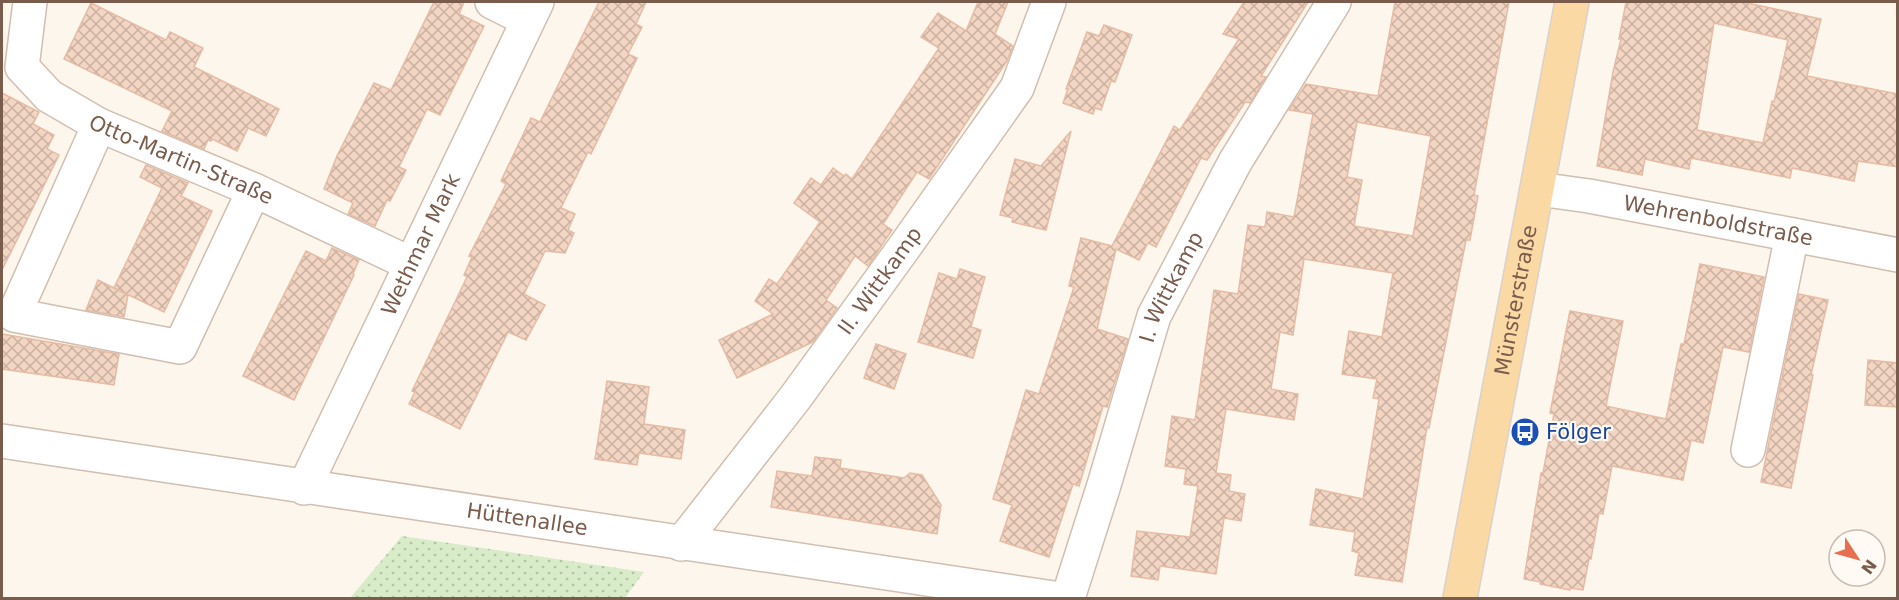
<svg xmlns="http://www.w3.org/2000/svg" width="1899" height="600" font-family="'DejaVu Sans',sans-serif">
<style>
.grass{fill:url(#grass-dots)}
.building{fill:url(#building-cross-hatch);stroke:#e6bba3;stroke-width:1.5;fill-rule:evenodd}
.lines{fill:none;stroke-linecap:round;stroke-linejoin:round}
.minor-casing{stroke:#d1beb0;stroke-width:36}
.major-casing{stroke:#dad1cd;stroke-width:36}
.minor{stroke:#fff;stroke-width:33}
.major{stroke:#fbd9a5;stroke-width:33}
.labels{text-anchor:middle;stroke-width:4.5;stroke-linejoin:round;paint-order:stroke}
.street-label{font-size:21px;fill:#7a5c4d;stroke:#fffaf3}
.transit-label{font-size:21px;fill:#164399;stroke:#fffaf3;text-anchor:start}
</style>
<defs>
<pattern id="grass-dots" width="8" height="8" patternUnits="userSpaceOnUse" patternTransform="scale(1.5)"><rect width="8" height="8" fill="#d8ecc9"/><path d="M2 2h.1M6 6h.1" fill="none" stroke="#b4c2a5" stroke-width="1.8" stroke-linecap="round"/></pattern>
<pattern id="building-cross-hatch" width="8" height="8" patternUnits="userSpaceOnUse" patternTransform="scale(1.5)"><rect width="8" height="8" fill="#f3d5c3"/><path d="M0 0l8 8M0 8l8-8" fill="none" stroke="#cab0a1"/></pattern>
</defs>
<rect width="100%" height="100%" fill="#fdf6ec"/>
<path class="grass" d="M402 536 644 572 625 598H350Z"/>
<g class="building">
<path d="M434 2H464L459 14 484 26 440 115 427 109 399 167 406 170 390 201 387 200 375 226 348 214 353 203 324 189 337 156 374 83 391 90Z"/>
<path d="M599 2H646L636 24 642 27 628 54 637 58 591 154 588 152 561 208 575 214 568 230 574 233 565 253 545 251 524 294 545 305 526 340 508 332 460 429 409 404 415 392 412 391 467 277 464 275 472 257 469 256 506 184 501 181 531 118 540 122Z"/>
<path d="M978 2H1008L995 34 1013 46 1007 61 929 179 917 172 883 224 892 230 868 266 855 256 826 300 837 308 813 342 737 378 719 340 773 314 755 301 769 279 777 284 820 222 794 203 811 178 821 185 833 168 844 176 846 174 852 179 939 48 921 37 938 13 966 31Z"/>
<path d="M1244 2H1308L1261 76 1266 77 1250 103 1245 102 1207 160 1201 158 1156 247 1148 243 1139 260 1116 249 1097 329 1128 339 1107 407 1103 406 1079 486 1073 484 1049 557 1000 541 1012 505 993 499 1026 390 1039 394 1074 287 1069 286 1081 238 1112 246 1174 126 1180 130 1239 39 1223 34Z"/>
<path d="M1395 2H1509L1474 195 1478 196 1470 240H1466L1429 428 1427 427 1402 582 1355 575 1359 553 1352 551 1355 532 1310 525 1316 489 1363 499 1379 399 1373 398 1377 379 1342 374 1349 331 1382 337 1393 273 1304 259 1293 335 1280 332 1271 389 1298 394 1294 420 1226 409 1216 473 1231 475 1229 491 1245 494 1241 521 1224 518 1216 574 1160 566 1158 580 1131 576 1137 531 1190 537 1198 486 1184 484 1186 469 1165 466 1172 416 1195 420 1214 290 1238 294 1248 225 1265 227 1267 212 1294 217 1313 114 1289 110 1306 84 1378 96ZM1357 122 1431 136 1413 236 1354 226 1362 180 1347 177Z"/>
<path d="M1626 2H1743L1821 19 1807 76 1898 94V167L1858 161 1854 181 1792 168 1790 178 1691 158 1689 169 1645 159 1642 175 1597 166 1613 72 1621 39H1619ZM1714 23 1788 40 1774 102 1772 101 1763 143 1697 130Z"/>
<path d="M91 3 166 40 170 32 203 48 194 67 279 109 266 136 248 128 237 151 212 139 211 141 208 140 204 149 162 131 172 111 64 59Z"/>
<path d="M1104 25 1132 35 1115 82 1111 81 1101 110 1095 108 1093 114 1063 103 1068 89H1066L1087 32 1099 36Z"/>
<path d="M2 93 39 112 33 124 54 135 47 149 59 155 2 270Z"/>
<path d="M1071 131 1046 230 1012 222 1013 218 1000 215 1015 159 1041 166Z"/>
<path d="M146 165 188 183 181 196 212 211 164 312 114 288 162 188 140 177Z"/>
<path d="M332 248 359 260 353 274 354 275 294 400 243 376 306 251 326 261Z"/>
<path d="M1700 264 1764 277 1749 352 1723 347 1703 443 1691 440 1683 480 1612 466 1603 514 1599 513 1591 559H1589L1583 590 1570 588V590L1540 584 1541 582 1524 579 1541 473H1543L1554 414 1550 413 1570 311 1623 321 1606 406 1666 419 1681 344H1684Z"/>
<path d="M960 269 985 277 971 327 981 330 973 358 918 342 939 273 957 279Z"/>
<path d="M98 280 128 295 124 317 86 310Z"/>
<path d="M1799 294 1828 300 1811 375H1813L1791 488 1761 482Z"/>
<path d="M2 334 119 354 114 385 2 369Z"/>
<path d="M876 344 906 354 894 389 864 378Z"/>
<path d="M1868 360 1898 363V407L1865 405Z"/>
<path d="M607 381 649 387 644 424 685 430 681 459 639 453 637 465 595 459Z"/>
<path d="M815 457 841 460 840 468 904 478 910 473 922 475 941 505 937 534 771 507 777 471 812 476Z"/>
</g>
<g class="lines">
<g class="minor-casing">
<g id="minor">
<path id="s1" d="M30 2 22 67 49 96 99 125 254 190 411 264"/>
<path d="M492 2 528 20"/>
<path d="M99 125 14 315 180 347 254 190"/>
<path id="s2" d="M1538 189 1589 196 1898 255"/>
<path id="s3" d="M2 441 1054 598"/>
<path d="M1748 450 1792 235"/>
<path id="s4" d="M304 488 537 2"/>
<path id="s5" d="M681 544 795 398 903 249 1017 88 1049 2"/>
<path id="s6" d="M1068 598 1104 485 1154 316 1235 162 1334 2"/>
</g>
</g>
<g class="major-casing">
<g id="major">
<path id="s7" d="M1460 598 1572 2"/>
</g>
</g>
<use href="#minor" class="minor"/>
<use href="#major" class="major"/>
</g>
<defs>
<g id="bus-disc" transform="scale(1.5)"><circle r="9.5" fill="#1a4fb4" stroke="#fffaf3"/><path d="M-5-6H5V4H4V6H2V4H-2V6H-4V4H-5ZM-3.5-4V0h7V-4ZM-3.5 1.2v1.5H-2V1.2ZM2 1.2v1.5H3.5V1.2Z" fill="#fff"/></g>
</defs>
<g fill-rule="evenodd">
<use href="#bus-disc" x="1525" y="432"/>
</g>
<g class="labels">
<g class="street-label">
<text dy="7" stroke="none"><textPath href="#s1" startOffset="252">Otto-Martin-Straße</textPath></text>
<text dy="7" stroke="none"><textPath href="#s2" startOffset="183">Wehrenboldstraße</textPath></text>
<text dy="7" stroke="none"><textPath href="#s4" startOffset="270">Wethmar Mark</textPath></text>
<text dy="7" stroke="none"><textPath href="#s5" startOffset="330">II. Wittkamp</textPath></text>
<text dy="7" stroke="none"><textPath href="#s6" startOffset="328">I. Wittkamp</textPath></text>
<text dy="7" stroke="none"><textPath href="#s7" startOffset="303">Münsterstraße</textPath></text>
<text dy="7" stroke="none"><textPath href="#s3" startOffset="531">Hüttenallee</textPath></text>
</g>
<g class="transit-label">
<text x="1546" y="439">Fölger</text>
</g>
</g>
<rect width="1899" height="600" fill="none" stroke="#7a5c4d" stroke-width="6"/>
<g transform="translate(1857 558) rotate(126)"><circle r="28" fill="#fffaf3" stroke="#cabbb1" stroke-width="1.5"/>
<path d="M0-4.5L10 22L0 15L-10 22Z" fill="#e76f51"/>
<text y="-9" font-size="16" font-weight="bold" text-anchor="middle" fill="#7a5c4d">N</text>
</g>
</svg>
